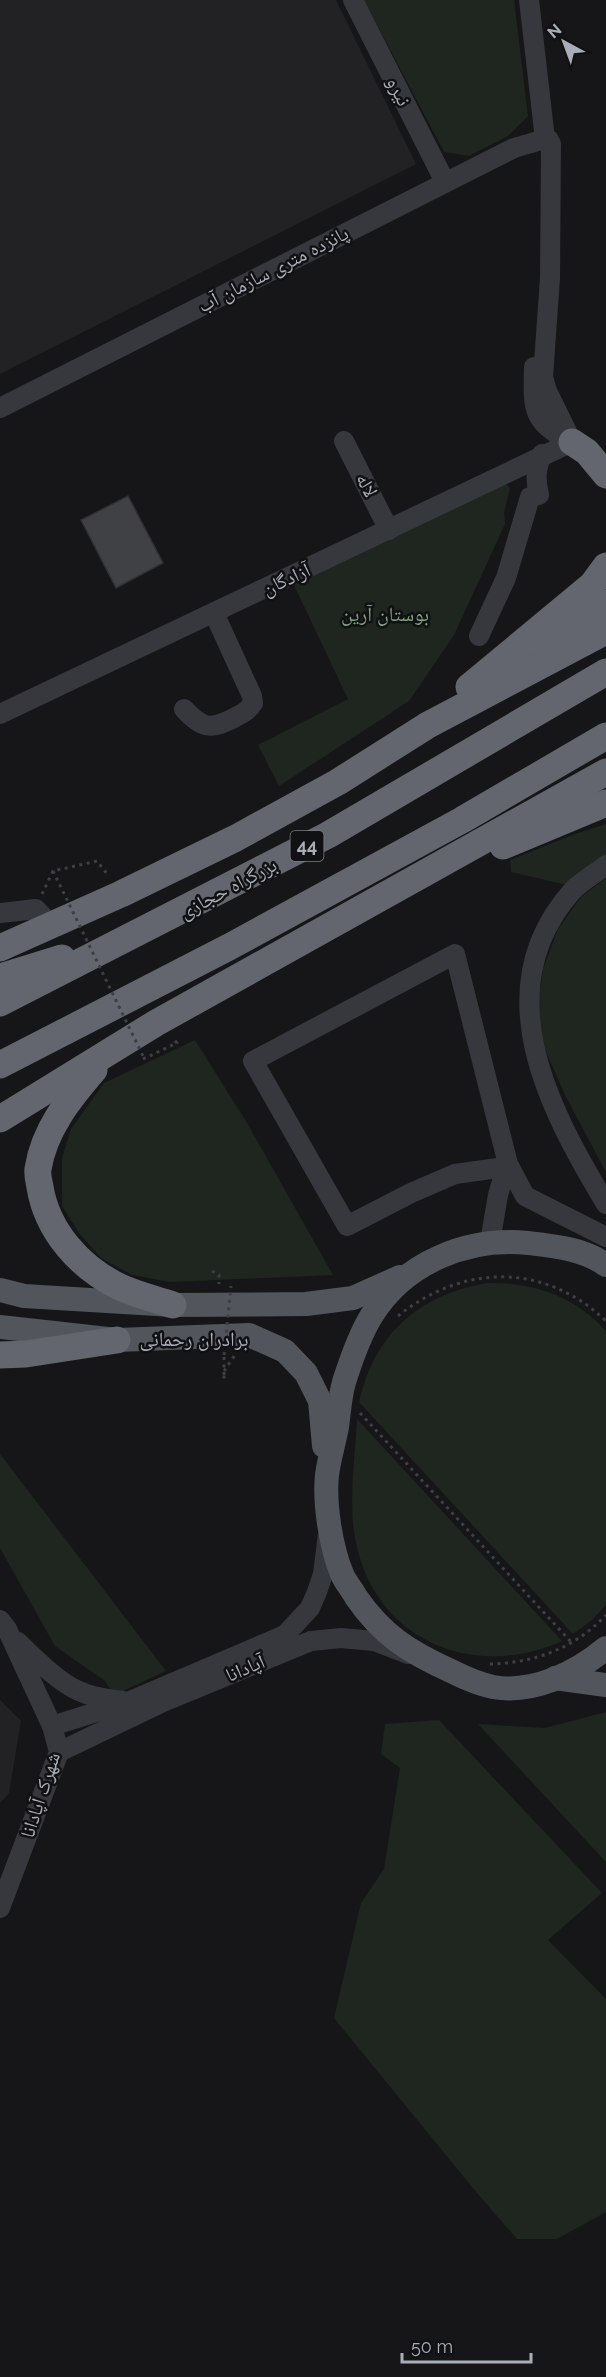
<svg xmlns="http://www.w3.org/2000/svg" width="606" height="2377" font-family="Raleway,'Noto Naskh Arabic',sans-serif">
<style>
.built{fill:#222225}
.green{fill:#1e261f}
.building{fill:#404145;stroke:#303034;stroke-width:1.5}
.lines{fill:none;stroke-linecap:round;stroke-linejoin:round}
.path{stroke:#3d3f44;stroke-width:3;stroke-dasharray:3 4.5;stroke-linecap:butt}
.minor{stroke:#37383d;stroke-width:20}
.major{stroke:#53555c;stroke-width:24}
.highway{stroke:#63666e;stroke-width:27}
.path-bridge{stroke:#3d3f44;stroke-width:3;stroke-dasharray:3 4.5;stroke-linecap:butt}
.labels{text-anchor:middle;stroke-width:5;stroke-linejoin:round;paint-order:stroke}
.shield{fill:#111113;stroke:#7b7e86;stroke-width:1.5}
.shield-label{font-size:18px;font-weight:bold;fill:#a8adb8}
.street-label{font-size:20px;fill:#a8adb8;stroke:#111113}
.park-label{font-size:20px;fill:#7fa381;stroke:#111113}
</style>
<rect width="100%" height="100%" fill="#161618"/>
<g class="built">
<path d="M0 0H336L416 164 0 374Z"/>
<path d="M0 1700 21 1721 9 1793 0 1803Z"/>
</g>
<g class="green">
<path d="M364 0H514L528 116 508 136 469 156 444 152Z"/>
<path d="M502 480 510 488 504 513 505 524 454 635 409 701 279 786 258 745 348 699 294 585Z"/>
<path d="M606 824V855L593 862 567 885 511 872 510 860 575 834Z"/>
<path d="M606 878V1172L566 1097 535 1027 543 969 558 929 581 897Z"/>
<path d="M195 1040 247 1123 333 1275 170 1282 132 1275 101 1258 79 1233 62 1206V1158L71 1129 104 1083Z"/>
<path d="M487 1283C533 1282 575 1296 606 1331V1605L592 1620 573 1634 359 1402C374 1334 418 1295 487 1283Z"/>
<path d="M357 1419 562 1641C477 1680 379 1643 357 1547 347 1507 355 1461 357 1419Z"/>
<path d="M0 1454 166 1671 114 1695 105 1681 55 1646 0 1548Z"/>
<path d="M606 1712V1862L478 1724 545 1728Z"/>
<path d="M439 1720 602 1893 548 1940 606 1999V2212L557 2239H517L472 2187 334 2018 361 1903 384 1869 400 1768 381 1754 385 1724Z"/>
</g>
<path class="building" d="M128 496 163 563 116 588 81 520Z"/>
<g class="lines">
<g class="path">
<path d="M42 894 53 871 97 861 108 875"/>
<path d="M143 1059 177 1043 172 1038"/>
<path d="M212 1271 219 1275V1284"/>
<path d="M398 1316C463 1264 544 1262 606 1321"/>
<path d="M224 1357V1379V1371L235 1355"/>
<path d="M360 1413 571 1642"/>
<path d="M490 1664C535 1663 575 1648 606 1615"/>
</g>
<g class="minor">
<path d="M353 0 445 182"/>
<path d="M529 0 545 139"/>
<path d="M534 367C533 409 531 422 572 442"/>
<path d="M0 408 514 148 545 139 549 140 551 144 550 278 543 377 547 391 572 442"/>
<path d="M344 441 389 530"/>
<path d="M479 636 506 578 530 497 539 495C535 478 536 469 542 454"/>
<path d="M184 709C203 729 210 730 234 718 243 713 248 711 253 703L252 696 214 613"/>
<path d="M0 714 572 442"/>
<path d="M606 865C596 873 582 881 573 890 484 989 549 1109 606 1204"/>
<path d="M0 913 36 909 52 926"/>
<path d="M490 1242 498 1195 503 1178 498 1168 455 1174 411 1193 347 1226 253 1061 455 954 508 1164 525 1196 606 1237"/>
<path d="M0 1620 7 1629 52 1726 59 1752 0 1908"/>
<path d="M18 1642C31 1655 60 1683 77 1690 91 1697 107 1699 123 1701"/>
<path d="M52 1726 128 1702 285 1635 310 1608 317 1592 323 1574 328 1534"/>
<path d="M59 1752 163 1702 311 1641 341 1638 374 1641 408 1654"/>
</g>
<g class="major">
<path d="M606 1265C584 1249 555 1246 528 1243 468 1237 405 1262 372 1315 360 1334 351 1360 344 1382 340 1396 339 1412 337 1427 334 1443 329 1459 327 1475 324 1503 331 1548 342 1574 345 1582 352 1589 356 1597 382 1635 409 1652 451 1671 465 1678 478 1684 493 1687 533 1694 576 1673 606 1648"/>
<path d="M0 1290 24 1296 173 1305 306 1304 353 1298 400 1277"/>
<path d="M0 1327 117 1340 249 1335 285 1351 306 1373 320 1401 324 1446"/>
<path d="M555 1678 606 1685"/>
</g>
<g class="highway">
<path d="M572 442 587 452 606 475"/>
<path d="M524 656 606 603"/>
<path d="M469 687 592 585 606 566"/>
<path d="M503 846 606 803"/>
<path d="M0 948 121 894 236 838 338 782 428 725 606 631"/>
<path d="M0 977 62 958"/>
<path d="M0 1003 328 835 606 672"/>
<path d="M0 1065 229 947 462 820 606 736"/>
<path d="M94 1070C69 1099 44 1130 38 1169 37 1175 39 1181 40 1187 47 1231 80 1268 120 1287 137 1295 155 1299 173 1305"/>
<path d="M0 1119 156 1023 606 772"/>
<path d="M0 1355 26 1354 117 1340"/>
</g>
<g class="path-bridge">
<path d="M53 871 144 1058"/>
<path d="M224 1355 231 1286"/>
</g>
</g>
<g class="labels">
<rect class="shield" x="290.5" y="831" width="33" height="30" rx="4.5"/>
<g class="shield-label">
<text x="307" y="852">44</text>
</g>
<g class="street-label">
<text transform="translate(399 91) rotate(63)" y="7">نیرو</text>
<text transform="translate(273 269) rotate(-27)" y="7">پانزده متری سازمان آب</text>
<text transform="translate(367 485) rotate(63)" y="7">لاله</text>
<text transform="translate(286 579) rotate(-25)" y="7">آزادگان</text>
<text transform="translate(228 888) rotate(-28)" y="7">بزرگراه حجازی</text>
<text x="194" y="1346">برادران رحمانی</text>
<text transform="translate(245 1668) rotate(-23)" y="7">آپادانا</text>
<text transform="translate(40 1795) rotate(-72)" y="7">شهرک آپادانا</text>
</g>
<g class="park-label">
<text x="385" y="621">بوستان آرین</text>
</g>
</g>
<g transform="translate(564 42) rotate(319)" stroke="#111113" stroke-width="4.5" paint-order="stroke">
<path d="M0-4.5L10 22L0 15L-10 22Z" fill="#a8adb8"/>
<text y="-9" font-size="16" font-weight="bold" text-anchor="middle" fill="#a8adb8">N</text>
</g>
<path d="M402 2353v9h129v-9" fill="none" stroke="#a8adb8" stroke-width="3"/>
<text x="411" y="2353" font-size="18" fill="#a8adb8" stroke="#111113" stroke-width="4.5" paint-order="stroke">50 m</text>
</svg>
